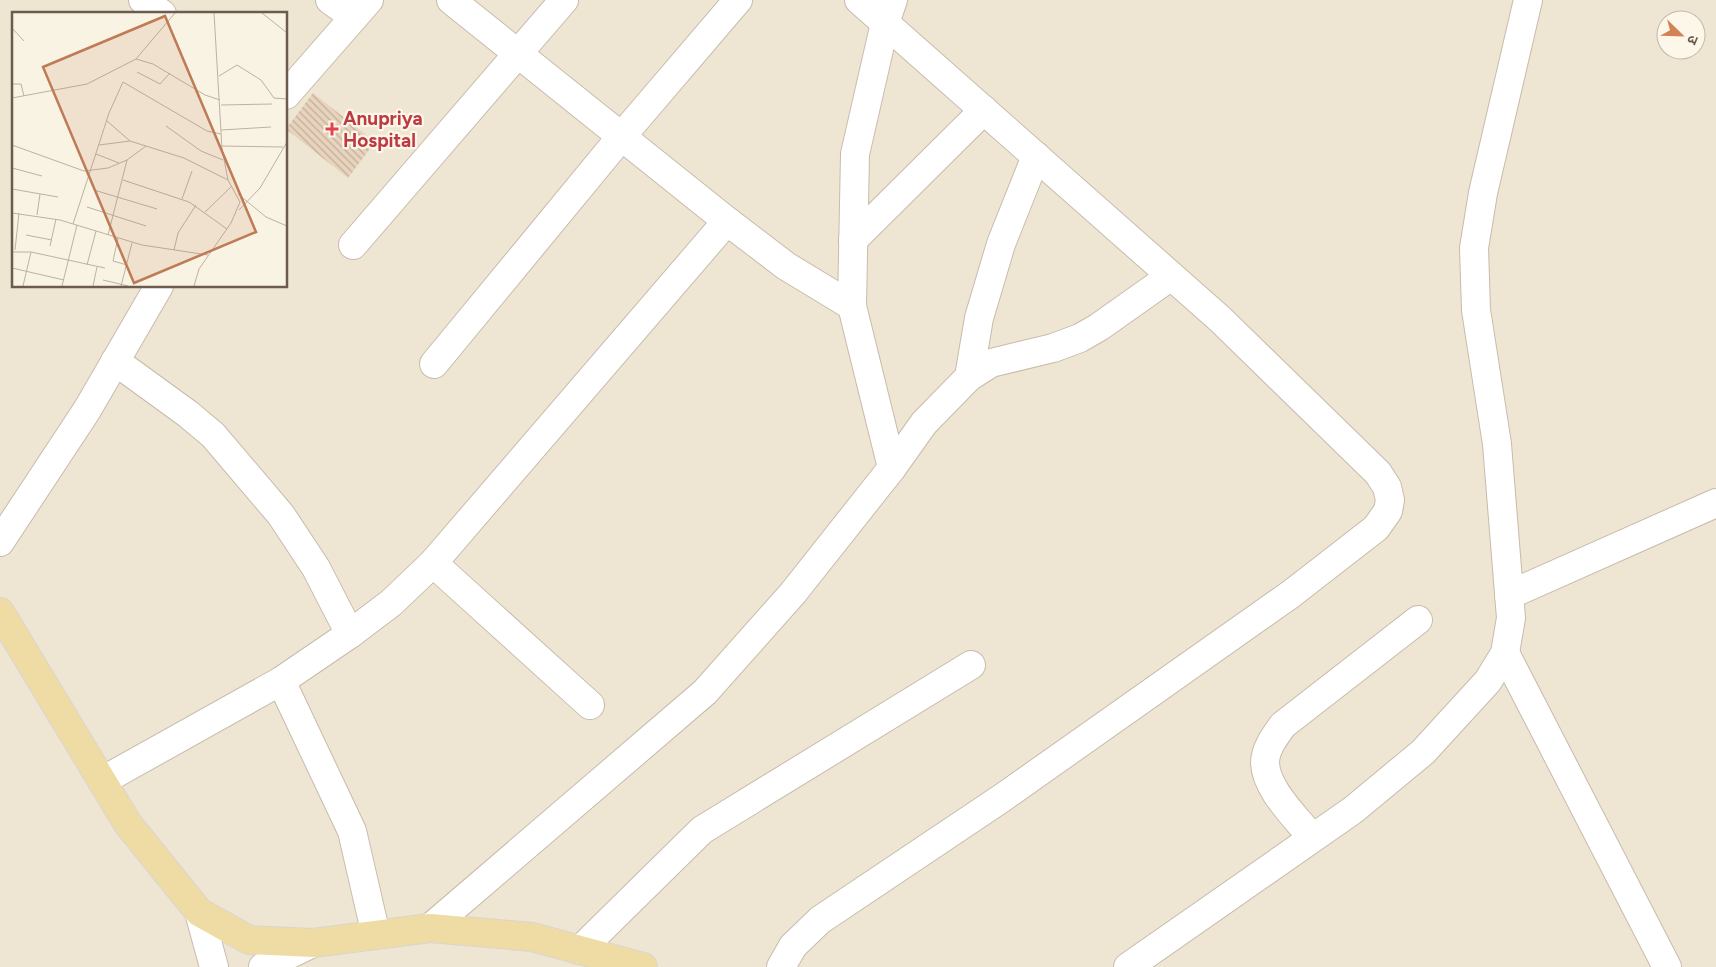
<svg xmlns="http://www.w3.org/2000/svg" width="1716" height="967" font-family="Figtree,'Noto Sans Devanagari',sans-serif">
<style>
.residential{fill:#efe5d3;fill-rule:evenodd}
.building{fill:url(#building-back-hatch)}
.lines{fill:none;stroke-linecap:round;stroke-linejoin:round}
.minor-casing{stroke:#c8bbac;stroke-width:30}
.major-casing{stroke:#d9d5d1;stroke-width:30}
.minor{stroke:#fff;stroke-width:28}
.major{stroke:#efdca4;stroke-width:28}
.health-dot{fill:#e0444e;stroke:#fcf7e9;stroke-width:2}
.labels{text-anchor:middle;stroke-width:4.5;stroke-linejoin:round;paint-order:stroke}
.health-label{font-size:19px;font-weight:bold;fill:#be3a42;stroke:#fcf7e9;text-anchor:start}
.inset-road{fill:none;stroke:#bdb2a2;stroke-width:1}
.view{fill:#bf7a56;fill-opacity:0.15;stroke:#bf7a56;stroke-width:2.5}
.inset-edge{fill:none;stroke:#6d5c4d;stroke-width:2.5}
</style>
<defs>
<pattern id="building-back-hatch" width="6" height="6" patternUnits="userSpaceOnUse" patternTransform="scale(1.25)"><rect width="6" height="6" fill="#e8d3bd"/><path d="M-1 5l2 2M0 0l6 6M5-1l2 2" fill="none" stroke="#c0ae9c"/></pattern>
</defs>
<rect width="100%" height="100%" fill="#f9f3e3"/>
<path class="residential" d="M0 0H1716V967H0ZM14 14H286V286H14ZM1666 20H1696V50H1666Z"/>
<path class="building" d="M313 93 375 142 348 178 286 129Z"/>
<g class="lines">
<g class="minor-casing">
<g id="minor">
<path d="M143 0 162 14"/>
<path d="M330 0 354 17"/>
<path d="M451 0 727 221 786 266 852 306"/>
<path d="M286 95 369 0"/>
<path d="M853 240 984 110"/>
<path d="M353 245 564 0"/>
<path d="M115 361 188 414 213 435 281 515 316 568 350 634"/>
<path d="M434 364 621 137 738 0"/>
<path d="M969 377 979 318 1001 244 1036 156"/>
<path d="M892 468 852 306 855 154 885 23 893 0"/>
<path d="M0 542 87 410 159 286"/>
<path d="M433 563 590 705"/>
<path d="M1509 595 1716 503"/>
<path d="M1505 653 1667 967"/>
<path d="M281 681 352 831 376 935"/>
<path d="M102 781 281 681 350 634 391 603 433 563 727 221"/>
<path d="M1312 838C1297 818 1266 790 1265 763 1265 749 1275 736 1283 725L1418 620"/>
<path d="M199 912 214 967"/>
<path d="M430 928 705 692 793 593 892 468 924 423 969 377 991 363 1053 348 1080 338 1099 327 1171 276"/>
<path d="M580 950 702 830 971 665"/>
<path d="M263 967 313 943"/>
<path d="M781 967 793 946 820 920 1002 798 1291 594 1376 528 1388 511 1390 500 1387 487 1378 473 1220 319 859 0"/>
<path d="M1128 967 1353 810 1423 752 1488 681 1505 653 1511 618 1497 444 1476 310 1474 248 1483 193 1528 0"/>
</g>
</g>
<g class="major-casing">
<path id="major" d="M0 612 128 824 199 912 249 940 313 943 430 928 532 937 643 967"/>
</g>
<use href="#minor" class="minor"/>
<use href="#major" class="major"/>
</g>
<path class="health-dot" d="M329.5 121.5h5v5h5v5h-5v5h-5v-5h-5v-5h5z"/>
<g class="labels">
<g class="health-label">
<text x="343" y="125">Anupriya<tspan x="343" dy="22">Hospital</tspan></text>
</g>
</g>
<g transform="translate(12 12)">
<rect width="275" height="275" fill="#f9f3e3"/>
<path class="inset-road" d="M250 1 275 21M0 16 12 29M124 47 163 1M125 60 148 72 158 61M207 64 225 53 249 68 262 86 275 87M0 72H9L12 84M0 86 75 72 124 47 141 52 193 83 208 88M209 93 260 92M95 109 118 129 172 146 216 168M154 114 189 139 211 148M209 118 259 115M0 133 72 159 96 156 115 148 134 134M87 133 118 129M210 134 271 135M84 142 107 151M0 156 30 164M111 168 177 190 215 217M0 177 46 185M82 178 145 197M226 182 254 205 275 214M170 187 180 159M75 195 134 214M227 198 248 176 275 130M193 200 220 174M0 201 48 208 130 233 196 243M25 203 28 182M61 212 97 101 111 70 195 119 209 122M14 223 40 228M96 223 115 148M106 226 101 249 115 253M38 234 44 207M3 238 7 201M162 238 166 221 184 193M0 240H19L93 256M75 253 84 219M0 256 52 268M91 268 116 274M11 274 19 240M50 274 65 213M81 274 85 255M109 274 120 231M182 274 187 257 219 211 228 190 216 168 210 137 202 1"/>
<path class="view" d="M153 4 244 220 122 271 31 55Z"/>
<rect width="275" height="275" class="inset-edge"/>
</g>
<g transform="translate(1681 35) rotate(113)"><circle r="24" fill="#fcf7e9" stroke="#c3b9ab"/>
<path d="M0-4L9 19L0 12L-9 19Z" fill="#d38258"/>
<text y="-8" font-size="14" font-weight="bold" text-anchor="middle" fill="#6d5c4d">उ</text>
</g>
</svg>
